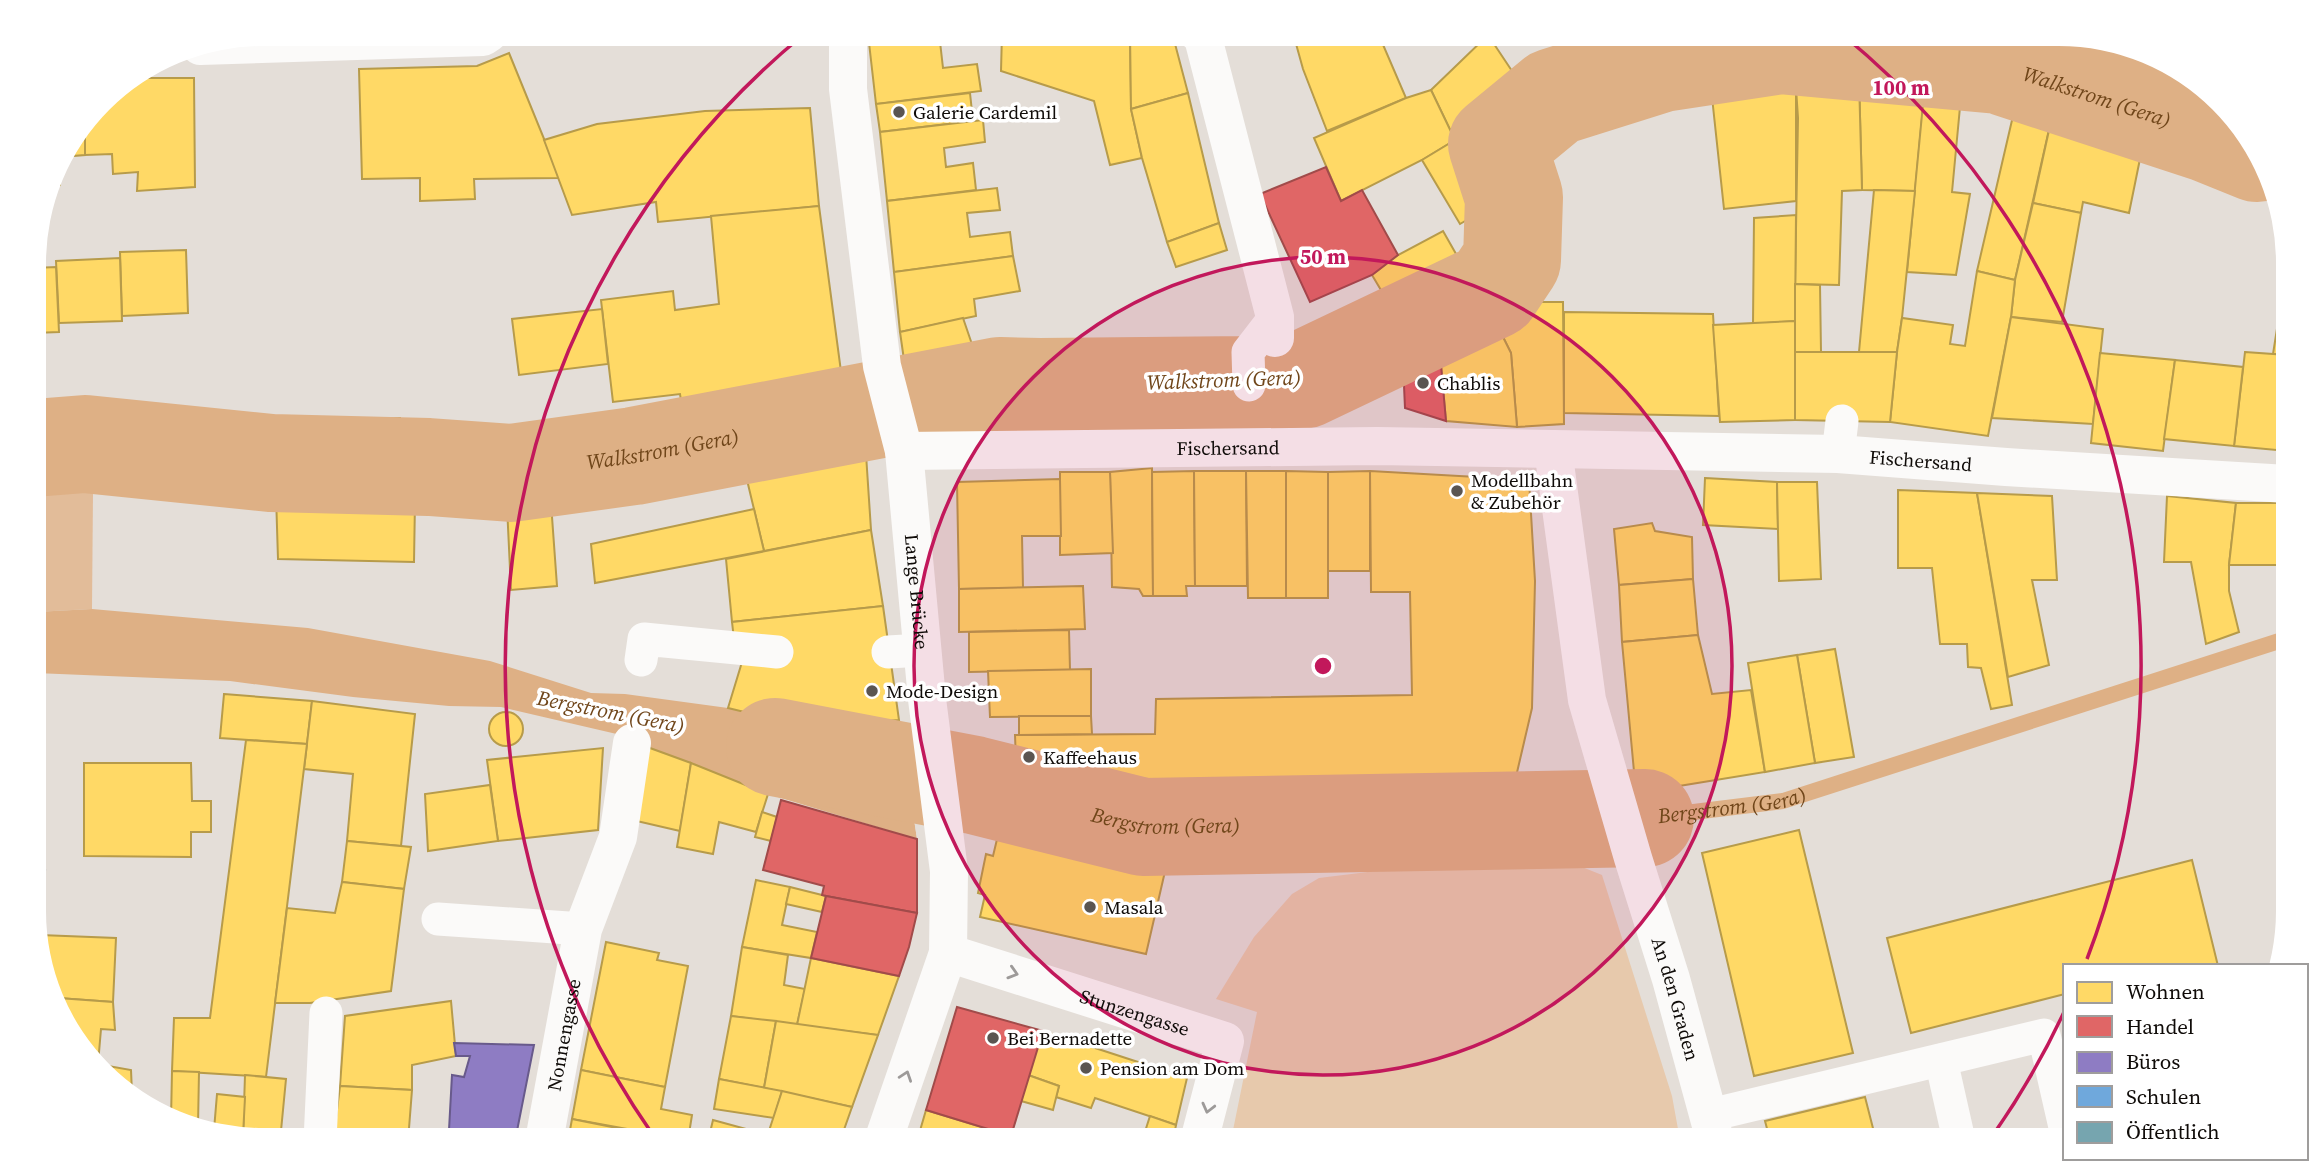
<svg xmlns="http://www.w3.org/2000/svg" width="2322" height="1174" font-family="'Source Serif 4',serif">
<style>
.green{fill:#e7c9ac}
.forest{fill:#e2bc99}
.water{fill:#deb085}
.pier{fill:#e4ded8}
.homes{fill:#ffd966;stroke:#b79b4a;stroke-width:2}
.shops{fill:#e06666;stroke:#a14b4a;stroke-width:2}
.offices{fill:#8e7cc3;stroke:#685a8b;stroke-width:2}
.schools{fill:#6fa8dc;stroke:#52799c;stroke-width:2}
.public{fill:#76a5af;stroke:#57777d;stroke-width:2}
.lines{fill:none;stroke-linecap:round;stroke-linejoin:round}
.stream{stroke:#deb085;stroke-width:16}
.river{stroke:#deb085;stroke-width:98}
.lane{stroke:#fbfaf9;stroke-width:33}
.street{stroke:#fbfaf9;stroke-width:38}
.oneway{stroke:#9d9a99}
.ring{fill:none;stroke:#c2185b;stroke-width:3.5}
.poi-dot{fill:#5a5551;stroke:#fff;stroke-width:2.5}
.labels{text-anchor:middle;stroke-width:7;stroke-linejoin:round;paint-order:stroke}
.poi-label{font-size:19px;fill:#0f0b08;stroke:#fff;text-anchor:start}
.street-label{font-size:19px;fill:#0f0b08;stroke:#fff}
.water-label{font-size:21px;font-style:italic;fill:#70461a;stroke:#fff}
.centre{fill:#c2185b;stroke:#fff;stroke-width:3.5}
.ring-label{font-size:21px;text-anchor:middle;font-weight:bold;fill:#c2185b;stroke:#fff;stroke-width:7;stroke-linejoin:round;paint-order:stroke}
</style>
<rect width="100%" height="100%" fill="#e4ded8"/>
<path class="green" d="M1577 865 1602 875 1672 1096 1680 1140H1231L1257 1012 1216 999 1254 937 1292 894 1319 878 1384 870 1494 866Z"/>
<path class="forest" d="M34 493H93L92 609 35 612Z"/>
<path class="water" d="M92 609 308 628 490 661 591 693 625 694 728 708 807 727 899 720 917 839 768 794 639 744 621 735 501 707 449 706 353 697 230 681 35 673V612Z"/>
<path class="pier" d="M899 720H902L920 838 917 839Z"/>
<g class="homes">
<path d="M939 33H1002V41L940 39Z"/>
<path d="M939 33 943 68 977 64 981 91 876 104 868 34Z"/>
<path d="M1002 33H1130L1131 109 1142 158 1110 165 1094 101 1001 71Z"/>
<path d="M1130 33H1142L1174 40 1188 93 1131 109Z"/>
<path d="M1293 33H1378L1406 98 1327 131 1303 69Z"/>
<path d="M2024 33H2060L2147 53 2146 76 2025 44Z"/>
<path d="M1488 35 1520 83 1455 140 1431 90Z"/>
<path d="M509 53 560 178 474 179 475 199 420 201V178L362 179 359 69 477 66Z"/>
<path d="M1926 75 1915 191 1862 190 1859 79Z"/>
<path d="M130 78H194L195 187 137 191 138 172 113 174 112 154 85 155V125L111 90Z"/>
<path d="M1859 79 1862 190 1842 191 1839 285 1795 284 1798 118 1796 88Z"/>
<path d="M1796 88V201L1724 209 1712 97Z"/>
<path d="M1431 90 1455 140 1422 160 1341 201 1314 138 1406 98Z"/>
<path d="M970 93 973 121 880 132 876 104Z"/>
<path d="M1188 93 1219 223 1167 242 1142 158 1131 109Z"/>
<path d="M2016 103 2053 112 2015 280 1977 271Z"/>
<path d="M1923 104 1960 107 1952 192 1970 194 1956 275 1907 272Z"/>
<path d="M810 108 819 206 658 222 656 202 572 215 544 140 597 124 705 111Z"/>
<path d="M2053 112 2142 149 2129 213 2083 202 2081 213 2033 203Z"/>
<path d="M983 120 985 142 944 148 946 167 973 163 976 190 887 201 880 132Z"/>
<path d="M85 125V155L60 157Z"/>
<path d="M1455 140 1494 204 1460 224 1422 160Z"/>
<path d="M59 158 60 185 50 186 57 161Z"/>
<path d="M997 188 1000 210 967 213 970 237 1010 232 1013 256 894 272 887 201Z"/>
<path d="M1874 190 1915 191 1902 318 1897 352H1859Z"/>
<path d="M2033 203 2081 213 2062 322 2011 317 2015 280Z"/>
<path d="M819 206 842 379 682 406 680 394 613 402 601 300 673 291 675 310 719 304 711 216Z"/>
<path d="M1796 215 1795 321 1753 324 1754 218Z"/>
<path d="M1219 223 1227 250 1176 267 1167 242Z"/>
<path d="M1443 231 1468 275 1397 317 1372 275 1398 255Z"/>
<path d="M186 250 188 313 122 316 120 252Z"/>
<path d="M1013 256 1020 291 974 299 976 316 900 332 894 272Z"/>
<path d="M120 258 122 321 59 323 56 261Z"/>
<path d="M56 267 59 332 34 333V268Z"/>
<path d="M1977 271 2015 280 2011 317 1988 436 1890 422 1897 352 1902 318 1953 325 1950 344 1965 346Z"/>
<path d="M2287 280V355L2273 354 2282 297Z"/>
<path d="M1795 284 1820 285 1821 352H1795Z"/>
<path d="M1528 302H1563L1564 424 1517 427 1511 353 1498 327 1526 323Z"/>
<path d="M602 309 608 364 519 375 512 319Z"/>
<path d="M1564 312 1713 314 1719 416 1564 413Z"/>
<path d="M2011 317 2103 329 2093 424 1992 418Z"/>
<path d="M963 318 976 356 906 374 900 332Z"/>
<path d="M1795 321V420L1720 422 1713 325Z"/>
<path d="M1498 327 1511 353 1517 427 1446 421 1440 354Z"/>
<path d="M1795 352H1897L1890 422 1795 420Z"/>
<path d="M2245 352 2287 355V451L2234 446Z"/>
<path d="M2100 353 2175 360 2163 451 2091 443Z"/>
<path d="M2175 360 2243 367 2234 446 2164 439Z"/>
<path d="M400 418 404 499 375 498 370 420Z"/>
<path d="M866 454 871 530 764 551 747 480Z"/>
<path d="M1152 468 1153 596H1143L1139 589 1112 587 1110 472Z"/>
<path d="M1194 471 1195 586H1186L1187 596H1153L1152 472Z"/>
<path d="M1194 471H1246L1247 586H1195Z"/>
<path d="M1246 471H1286V598H1248Z"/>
<path d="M1286 471 1328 472V598H1286Z"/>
<path d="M1370 471V571H1328V472Z"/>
<path d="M1370 471 1529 480 1535 581 1532 708 1515 781H1490V797L1205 799 1206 809H1155V796L1118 790V798L1083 789 1016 762 1015 735 1155 734 1156 699 1412 695 1410 592H1371Z"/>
<path d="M1060 472H1110L1113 553 1060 555Z"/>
<path d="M1705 478 1777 482 1778 529 1703 525Z"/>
<path d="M1060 479 1061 536H1022L1023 588 959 589 957 482Z"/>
<path d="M1777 482H1817L1821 579 1779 581Z"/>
<path d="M1898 490 1977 493 2012 705 1991 709 1981 668 1968 667 1967 644H1940L1932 568H1898Z"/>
<path d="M1977 493 2052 496 2057 580H2032L2049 665 2008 677Z"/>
<path d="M276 495 415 501 414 562 278 559Z"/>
<path d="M2167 496 2236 503 2229 565V591L2239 632 2206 644 2191 562H2164Z"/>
<path d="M551 503 557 586 511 590 507 506Z"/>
<path d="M2236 503H2288V565H2229Z"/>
<path d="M754 509 764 551 595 583 591 544Z"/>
<path d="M1652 523 1655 531 1692 537 1693 579 1619 585 1614 529Z"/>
<path d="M871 530 883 606 732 622 726 559Z"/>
<path d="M1693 579 1698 635 1622 642 1619 585Z"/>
<path d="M1083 586 1085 629 959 632V589Z"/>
<path d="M883 606 899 720 807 727 728 708 742 662 734 639 732 622Z"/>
<path d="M1069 630 1070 670 969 672V632Z"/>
<path d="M1698 635 1712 694 1751 690 1765 772 1636 793 1622 642Z"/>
<path d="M1835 649 1854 757 1815 763 1797 655Z"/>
<path d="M1797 655 1815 763 1765 772 1748 663Z"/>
<path d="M1091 669V716L990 717 988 671Z"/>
<path d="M224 694 312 701 307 744 220 738Z"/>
<path d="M312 701 415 714 401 846 347 841 353 774 304 769Z"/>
<circle cx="506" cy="729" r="17"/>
<path d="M1019 716H1091L1092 734 1019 735Z"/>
<path d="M246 740 307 744 266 1077 172 1071 174 1018H210Z"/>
<path d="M639 744 691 763 680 831 628 819Z"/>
<path d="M603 748 598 830 498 841 487 760Z"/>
<path d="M84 763H191L192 801H211V832H191V857L84 856Z"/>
<path d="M691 763 768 794 756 832 719 822 713 854 677 847Z"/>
<path d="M490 785 498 841 428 851 425 794Z"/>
<path d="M762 812 777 817 771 841 755 837Z"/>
<path d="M1799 830 1853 1053 1754 1076 1702 853Z"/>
<path d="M999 831 1166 867 1146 954 980 917 985 895 978 893 986 854 993 856Z"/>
<path d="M347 841 411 847 404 889 342 882Z"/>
<path d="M2192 860 2218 966H2065V994L1911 1033 1887 938Z"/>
<path d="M756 880 790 887 782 925 817 932 811 958 742 947Z"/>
<path d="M342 882 404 889 391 991 310 1003H275L287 908 335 913Z"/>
<path d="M790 887 826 896 822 912 786 904Z"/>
<path d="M40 935 116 938 113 1002 58 998 40 952Z"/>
<path d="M606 942 659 953 657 960 688 966 665 1087 581 1070Z"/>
<path d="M742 947 788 955 784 985 805 989 797 1025 731 1016Z"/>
<path d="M811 958 899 976 878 1035 797 1025Z"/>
<path d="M58 998 113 1002 115 1030 101 1029 98 1064 80 1051Z"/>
<path d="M451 1001 456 1056 412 1065V1090L340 1086 345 1016Z"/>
<path d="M731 1016 776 1021 764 1088 719 1079Z"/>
<path d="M776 1021 878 1035 852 1107 764 1088Z"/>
<path d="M1043 1031 1187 1078 1176 1125 1095 1098 1091 1108 1056 1097 1059 1086 1028 1075Z"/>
<path d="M97 1064 131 1070 132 1093Z"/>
<path d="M581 1070 665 1087 661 1109 692 1115 688 1140 572 1119Z"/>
<path d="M172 1071 199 1072 198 1126 171 1120Z"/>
<path d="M245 1075 286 1079 280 1141H262L243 1136Z"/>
<path d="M1028 1075 1059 1086 1053 1110 1021 1101Z"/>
<path d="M719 1079 782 1091 774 1118 714 1109Z"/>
<path d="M340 1086 412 1090 408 1141H333Z"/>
<path d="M782 1091 852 1107 840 1141H782L767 1137Z"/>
<path d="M217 1094 245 1097 243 1136 214 1130Z"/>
<path d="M1865 1097 1876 1140H1770L1765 1121Z"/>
<path d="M926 1110 1011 1136 1010 1141H917Z"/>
<path d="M1150 1116 1176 1125 1173 1141H1142Z"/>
<path d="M572 1119 642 1133 641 1141H568Z"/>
<path d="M713 1120 746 1129 744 1140 735 1137 734 1141H708Z"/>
</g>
<g class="shops">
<path d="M1326 167 1341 201 1362 190 1398 255 1372 275 1310 302 1260 194Z"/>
<path d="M1440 354 1446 421 1405 408 1403 363Z"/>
<path d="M781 800 917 839V913L826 896 822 895 824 886 763 870Z"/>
<path d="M826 896 917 913 909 947 899 976 811 958Z"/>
<path d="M957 1007 1043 1031 1011 1136 926 1110Z"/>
</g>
<path class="offices" d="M454 1043 534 1045 515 1141 449 1130 452 1075 464 1077 470 1056H456Z"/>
<g class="schools">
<path d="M35 673H42L45 827H35Z"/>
<path d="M45 871 40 935V952L35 942V874Z"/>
</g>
<path class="public" d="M2288 822 2289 849 2283 823Z"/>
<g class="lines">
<path class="stream" id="s1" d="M1645 818 1783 801 2288 638"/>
<g class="river">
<path id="s2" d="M34 448 85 444 271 463 429 467 511 473 634 456 1000 386 1040 387 1249 385 1303 380 1492 290 1512 260 1514 197 1497 144 1554 97 1662 63 1781 45 1999 65 2210 134 2257 153"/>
<path id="s3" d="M775 747 974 785 1143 827 1645 818"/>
</g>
<g class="lane">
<path d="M1249 385 1248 352 1275 317"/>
<path d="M1838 454 1842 421"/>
<path d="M888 652 923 650"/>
<path d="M641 660 644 639 777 652"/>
<path d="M438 919 583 929"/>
<path d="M1941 1060 1959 1140"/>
<path d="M1710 1115 2044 1035 2065 1127"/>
<path d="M320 1141 326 1013"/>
</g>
<g class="street">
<path id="s4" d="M848 33V89L882 366 904 451 927 699 949 871 948 953 883 1141"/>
<path d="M1198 33 1202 34 1275 317V338"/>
<path d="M200 46 483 37 489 33"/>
<path id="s5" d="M1553 449 1587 700 1633 858 1671 979 1715 1140"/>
<path id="s6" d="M904 451 1377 446 1838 454 2006 467 2288 484"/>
<path id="s7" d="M948 953 1225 1041 1199 1141"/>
<path id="s8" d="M544 1141 583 929 618 837 632 743"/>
</g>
</g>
<defs><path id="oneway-chevron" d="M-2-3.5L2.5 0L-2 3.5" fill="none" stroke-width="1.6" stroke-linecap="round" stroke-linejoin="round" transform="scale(1.75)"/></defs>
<g class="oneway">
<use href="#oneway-chevron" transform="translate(1013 973) rotate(17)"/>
<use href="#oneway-chevron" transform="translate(906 1076) rotate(-71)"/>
<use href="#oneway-chevron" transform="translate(1208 1108) rotate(104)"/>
</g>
<circle cx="1323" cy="666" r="409" fill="#c2185b" fill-opacity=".12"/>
<g class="ring">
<circle cx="1323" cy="666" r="409"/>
<path d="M2064 1012A818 818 0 0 1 1993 1135M653 1135A818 818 0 0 1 803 35M1843 35A818 818 0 0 1 2087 959"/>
</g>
<g class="poi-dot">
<circle cx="899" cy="112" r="7"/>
<circle cx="1423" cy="383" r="7"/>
<circle cx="1457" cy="491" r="7"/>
<circle cx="872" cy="691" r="7"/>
<circle cx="1029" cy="757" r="7"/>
<circle cx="1090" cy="907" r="7"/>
<circle cx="993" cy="1038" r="7"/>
<circle cx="1086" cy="1068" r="7"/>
</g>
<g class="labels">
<g class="poi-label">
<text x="913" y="119">Galerie Cardemil</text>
<text x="1437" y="390">Chablis</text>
<text x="1471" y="487">Modellbahn<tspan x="1471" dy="22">&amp; Zubehör</tspan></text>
<text x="886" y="698">Mode-Design</text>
<text x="1043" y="764">Kaffeehaus</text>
<text x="1104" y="914">Masala</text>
<text x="1007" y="1045">Bei Bernadette</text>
<text x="1100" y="1075">Pension am Dom</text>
</g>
<g class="street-label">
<text dy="7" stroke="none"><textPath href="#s6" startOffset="324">Fischersand</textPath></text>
<text dy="7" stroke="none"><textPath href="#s6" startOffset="1017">Fischersand</textPath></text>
<text dy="7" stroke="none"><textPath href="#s4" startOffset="564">Lange Brücke</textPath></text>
<text dy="7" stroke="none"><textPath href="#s5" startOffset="565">An den Graden</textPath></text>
<text dy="7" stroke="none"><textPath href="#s7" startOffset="196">Stunzengasse</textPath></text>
<text dy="7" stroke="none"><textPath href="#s8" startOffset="108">Nonnengasse</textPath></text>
</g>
<g class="water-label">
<text dy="7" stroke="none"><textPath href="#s2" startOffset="2272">Walkstrom (Gera)</textPath></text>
<text transform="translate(1224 380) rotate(-2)" y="7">Walkstrom (Gera)</text>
<text dy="7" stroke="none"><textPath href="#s2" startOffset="632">Walkstrom (Gera)</textPath></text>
<text transform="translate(611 712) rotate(11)" y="7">Bergstrom (Gera)</text>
<text dy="7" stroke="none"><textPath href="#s1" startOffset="88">Bergstrom (Gera)</textPath></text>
<text dy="7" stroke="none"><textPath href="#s3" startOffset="399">Bergstrom (Gera)</textPath></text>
</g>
</g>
<path d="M0 0H2322V1174H0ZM263 46H2059A217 217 0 0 1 2276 263V911A217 217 0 0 1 2059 1128H263A217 217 0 0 1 46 911V263A217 217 0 0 1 263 46Z" fill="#fff" fill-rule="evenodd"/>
<circle cx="1323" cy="666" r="10" class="centre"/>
<g class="ring-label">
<text x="1901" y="95">100 m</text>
<text x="1323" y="264">50 m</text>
</g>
<rect x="2063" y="964" width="245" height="196" fill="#ffffff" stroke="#9f9d9c" stroke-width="2"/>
<rect x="2077" y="982" width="35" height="21" fill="#ffd966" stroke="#9f9d9c" stroke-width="2"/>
<text x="2126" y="999" font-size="21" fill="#0f0b08">Wohnen</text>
<rect x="2077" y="1016" width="35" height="21" fill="#e06666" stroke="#9f9d9c" stroke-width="2"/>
<text x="2126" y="1034" font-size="21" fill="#0f0b08">Handel</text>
<rect x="2077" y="1052" width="35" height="21" fill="#8e7cc3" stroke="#9f9d9c" stroke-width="2"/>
<text x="2126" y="1069" font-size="21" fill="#0f0b08">Büros</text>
<rect x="2077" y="1086" width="35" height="21" fill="#6fa8dc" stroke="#9f9d9c" stroke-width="2"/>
<text x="2126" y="1104" font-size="21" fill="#0f0b08">Schulen</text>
<rect x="2077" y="1122" width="35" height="21" fill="#76a5af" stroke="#9f9d9c" stroke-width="2"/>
<text x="2126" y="1139" font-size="21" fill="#0f0b08">Öffentlich</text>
</svg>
